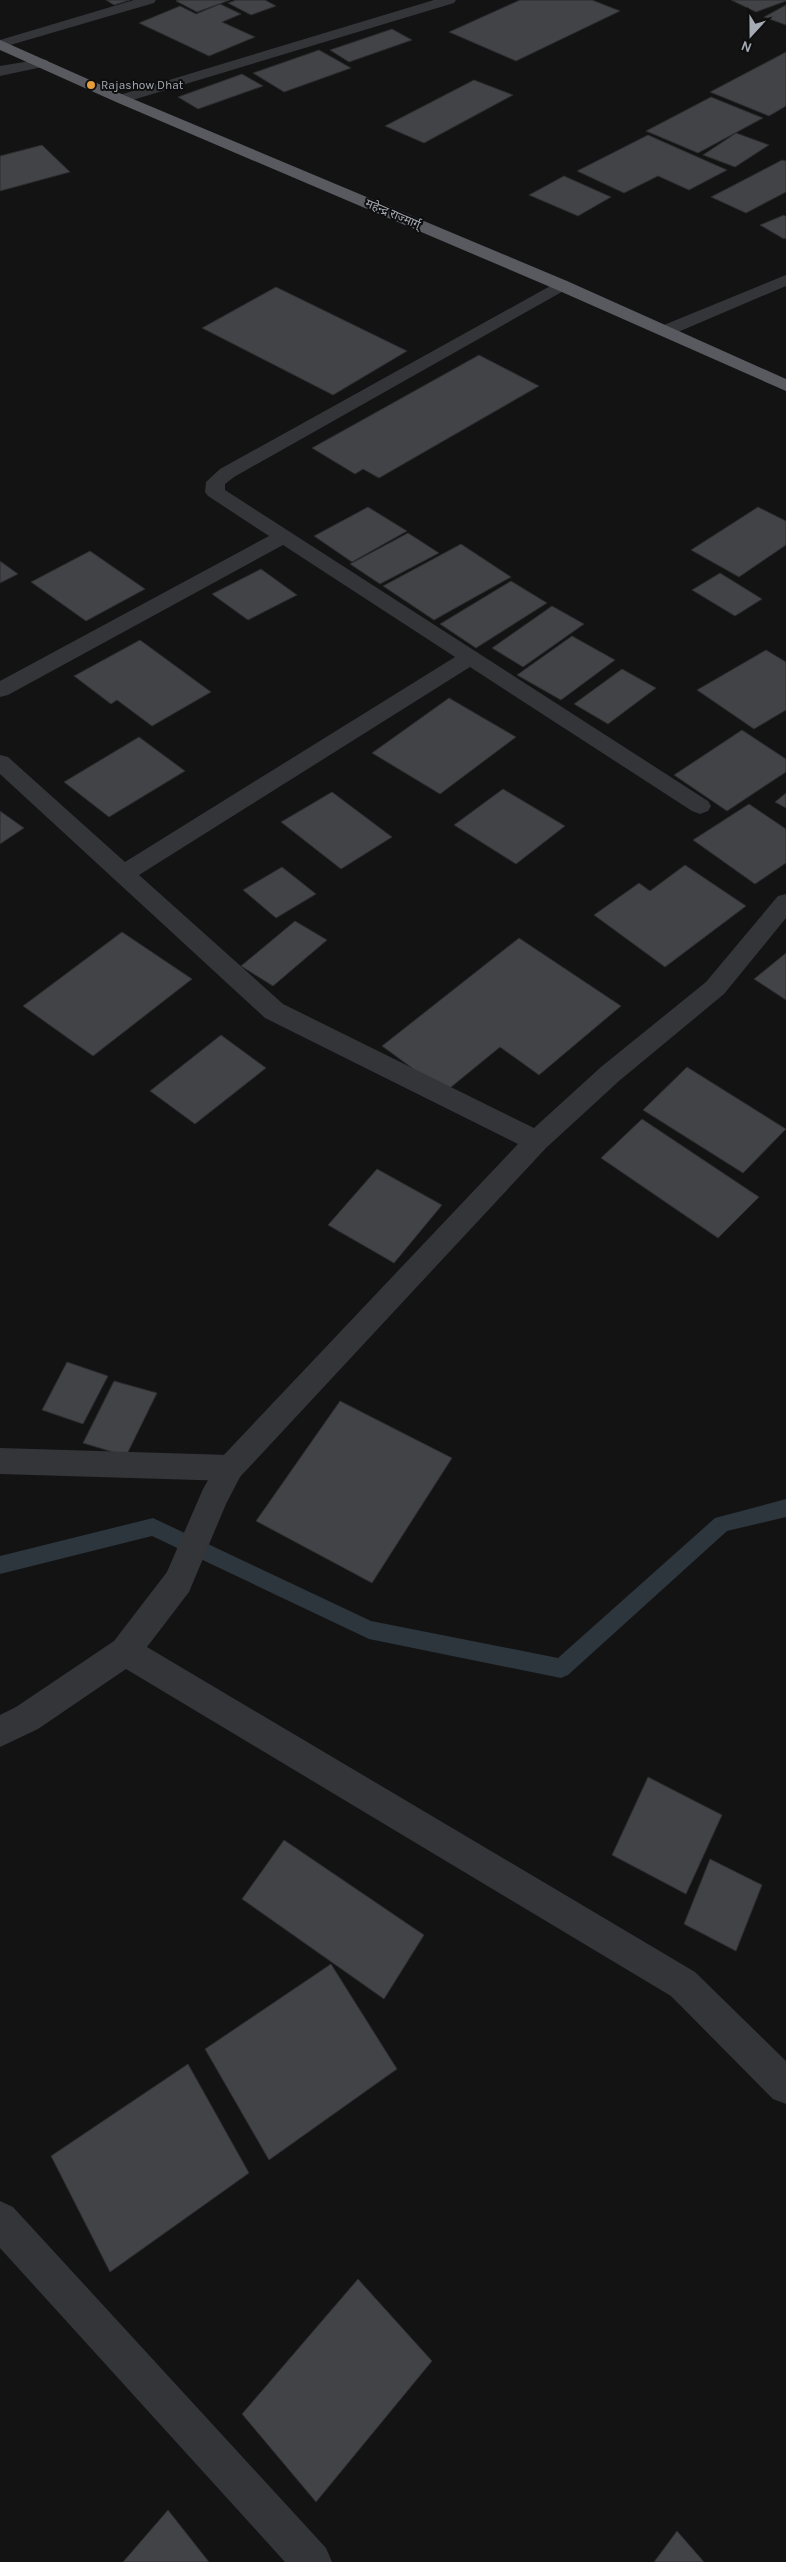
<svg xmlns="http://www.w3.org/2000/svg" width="786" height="2562" font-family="Karla,'Noto Sans Devanagari',sans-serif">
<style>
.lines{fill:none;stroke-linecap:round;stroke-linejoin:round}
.stream{fill:#2d363c;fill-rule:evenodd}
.building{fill:#424347;stroke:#2d2d30}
.pedestrian{fill:#343539;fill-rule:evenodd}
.minor{fill:#343539;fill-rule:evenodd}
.trunk{fill:#585a60;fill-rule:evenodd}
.poi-dot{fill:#e59d3a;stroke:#0e0e0f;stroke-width:2}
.labels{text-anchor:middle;stroke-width:4;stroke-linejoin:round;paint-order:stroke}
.far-poi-label{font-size:12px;fill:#a5abb4;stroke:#0e0e0f;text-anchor:start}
.far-street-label{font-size:12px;fill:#a5abb4;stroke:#0e0e0f}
</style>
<rect width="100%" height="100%" fill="#131314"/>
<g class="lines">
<path class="stream" d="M786 1499V1517L727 1531 568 1675 561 1678 369 1639 152 1536 0 1574V1556L153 1518 371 1621 558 1658 715 1518Z"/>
</g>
<g class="building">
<path d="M106 0H130L114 5Z"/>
<path d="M178 0H230L197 12 176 1Z"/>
<path d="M236 0H265L276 6 251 15 228 3Z"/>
<path d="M520 0H592L620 11 516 61 449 32Z"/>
<path d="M731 0H786V1L756 12Z"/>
<path d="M220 4 241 14 222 22 255 37 209 56 139 23 180 6 196 14Z"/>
<path d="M786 5V25L764 17Z"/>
<path d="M392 29 412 40 349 62 330 50Z"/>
<path d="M319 50 351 68 284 92 253 73Z"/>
<path d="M786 52V106L769 116 710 92Z"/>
<path d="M242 74 263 86 198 109 178 97Z"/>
<path d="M474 80 513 95 424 143 385 126Z"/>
<path d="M711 97 763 118 698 153 646 131Z"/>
<path d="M736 133 769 145 735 167 703 155Z"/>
<path d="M648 135 727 170 689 190 658 176 624 193 577 171Z"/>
<path d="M42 145 70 172 0 191V156Z"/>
<path d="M782 160 786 161V192L746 213 711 197Z"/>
<path d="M564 176 611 197 578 216 529 195Z"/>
<path d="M784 215 786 217V238L784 239 760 225Z"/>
<path d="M276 287 407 351 333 395 202 328Z"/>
<path d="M479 355 539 386 379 478 363 469 355 474 312 448Z"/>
<path d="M368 507 407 531 352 562 314 536Z"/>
<path d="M758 507 786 521V545L739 577 691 550Z"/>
<path d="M408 533 439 553 380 584 350 564Z"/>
<path d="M461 544 511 577 434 620 383 586Z"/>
<path d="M90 551 145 589 86 621 31 582Z"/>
<path d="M0 561 18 574 0 583Z"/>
<path d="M261 569 297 595 248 620 212 594Z"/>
<path d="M720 573 762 599 735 616 692 590Z"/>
<path d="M511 581 547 603 476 648 440 624Z"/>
<path d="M552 606 584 624 523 667 492 648Z"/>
<path d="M572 636 615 660 561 700 517 675Z"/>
<path d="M140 640 211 692 152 726 117 700 111 704 74 676Z"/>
<path d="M766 650 786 662V710L754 729 697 690Z"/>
<path d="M622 669 656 688 608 724 574 704Z"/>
<path d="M449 698 516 737 440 794 372 753Z"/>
<path d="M742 730 786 759V772L727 811 674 775Z"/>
<path d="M139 737 185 771 109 817 64 782Z"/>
<path d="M503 789 565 826 516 864 454 825Z"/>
<path d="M332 792 392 837 341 869 281 822Z"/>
<path d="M786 793V808L775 802Z"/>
<path d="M749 804 786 829V863L755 884 693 840Z"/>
<path d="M0 811 24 828 0 844Z"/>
<path d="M685 865 746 906 665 967 594 915 639 883 650 891Z"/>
<path d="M282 867 316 894 276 918 243 890Z"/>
<path d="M295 921 327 940 273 986 241 966Z"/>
<path d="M122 932 192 979 93 1056 23 1006Z"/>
<path d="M519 938 621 1006 539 1075 500 1047 445 1092 382 1046Z"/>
<path d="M786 953V1000L754 979Z"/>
<path d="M221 1035 266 1068 195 1124 150 1091Z"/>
<path d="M687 1067 786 1129 743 1173 643 1110Z"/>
<path d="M642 1119 759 1197 718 1238 601 1158Z"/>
<path d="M377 1169 442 1205 394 1263 328 1225Z"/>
<path d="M67 1362 108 1376 83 1424 42 1410Z"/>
<path d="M114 1381 157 1393 126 1456 83 1443Z"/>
<path d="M340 1401 452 1458 372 1583 256 1521Z"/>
<path d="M648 1777 722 1815 686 1894 612 1855Z"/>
<path d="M284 1840 424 1935 384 1999 242 1899Z"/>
<path d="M710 1859 762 1885 736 1951 684 1924Z"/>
<path d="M331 1964 397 2069 269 2160 205 2049Z"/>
<path d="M188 2064 249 2173 110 2272 51 2156Z"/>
<path d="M358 2279 432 2361 316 2502 242 2414Z"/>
<path d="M168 2510 209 2562H123Z"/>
<path d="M677 2531 704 2562H654Z"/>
</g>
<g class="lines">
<path class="pedestrian" d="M0 1448 230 1455 240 1459 245 1468 240 1477 230 1481 0 1474Z"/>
<g class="minor">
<path d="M134 0H156L154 3 0 48V40Z"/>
<path d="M434 0H456L454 3 126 102 121 104 113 99 116 96Z"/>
<path d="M42 59 47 60 49 63 47 66 0 76V66Z"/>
<path d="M786 275V286L671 335H659L656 331 659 327Z"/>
<path d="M561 280 567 281 570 285 567 289 234 477 225 484V490L708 801 711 806 708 811 700 814 692 811 470 667 139 875 283 1004 534 1128 601 1067 706 982 778 896 786 894V918L724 994 619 1081 546 1148 240 1477 226 1504 189 1592 147 1647 695 1972 786 2061V2104L773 2099 671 1996 126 1669 38 1729 0 1747V1715L16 1707 114 1641 167 1572 203 1489 220 1459 518 1144 265 1018 0 774V755L8 757 125 862 455 657 283 545 8 695 0 697V681L269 536 208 496 205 492 206 482 220 469Z"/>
<path d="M0 2201 13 2207 326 2548 332 2562H285L0 2248Z"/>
</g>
<path class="trunk" d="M0 40 126 96 567 281 786 379V391L555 289 116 102 0 50Z"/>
</g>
<circle class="poi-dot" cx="91" cy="85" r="5"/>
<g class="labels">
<g class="far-poi-label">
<text x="101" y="89">Rajashow Dhat</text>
</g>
<g class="far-street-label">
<text transform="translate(393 214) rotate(23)" y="4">महेन्द्र राज्मार्ग्</text>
</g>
</g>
<g transform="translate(751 35) rotate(201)" stroke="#0e0e0f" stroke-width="4" paint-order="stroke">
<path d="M0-4L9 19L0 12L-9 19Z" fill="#a5abb4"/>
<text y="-8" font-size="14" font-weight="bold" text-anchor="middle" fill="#a5abb4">N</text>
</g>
</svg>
